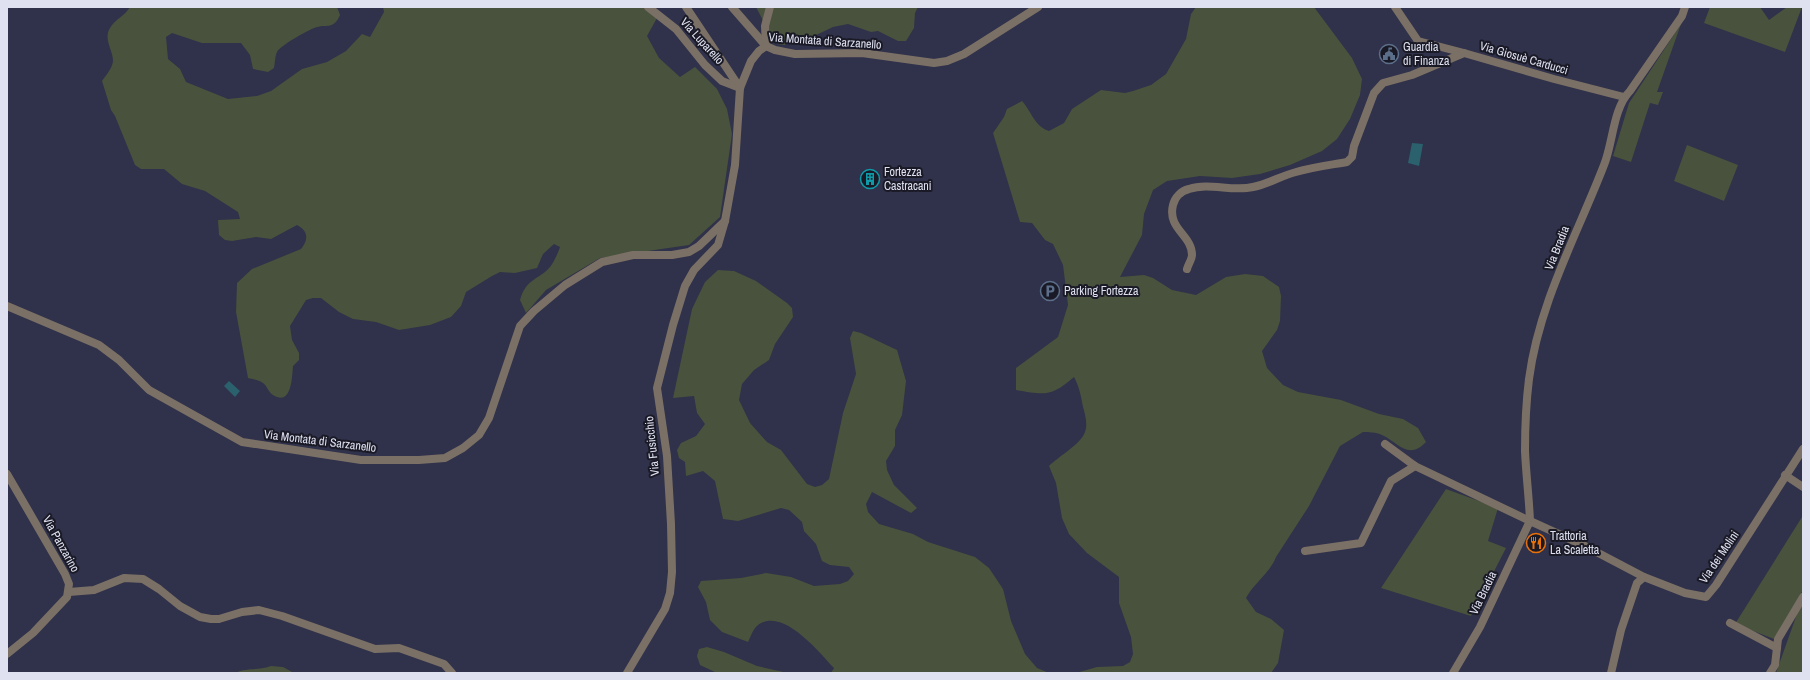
<svg xmlns="http://www.w3.org/2000/svg" width="1810" height="680" font-family="'Archivo Narrow',sans-serif">
<style>
.green{fill:#49523d}
.water{fill:#2b606d}
.lines{fill:none;stroke-linecap:round;stroke-linejoin:round}
.minor{stroke:#7a7066;stroke-width:8}
.tertiary{stroke:#7a7066;stroke-width:8}
.labels{text-anchor:middle;stroke-width:4;stroke-linejoin:round;paint-order:stroke}
.street-label{font-size:12px;fill:#dfe1f1;stroke:#1a1a26}
.poi-label{font-size:12px;fill:#dfe1f1;stroke:#1a1a26;text-anchor:start}
</style>
<rect width="100%" height="100%" fill="#30314a"/>
<g class="green">
<path d="M130 7H337L340 15C333 31 327 23 314 28 307 31 281 45 277 52 275 56 275 63 274 68L268 72 253 69 250 55 241 43H202L172 33 166 37 168 59 180 69 186 82 228 99 257 96 271 91 302 69 327 62 346 51 362 34 370 37 384 12 383 7H644L657 18 647 36 659 58 680 77 695 67 717 89 727 109 732 134 720 217 689 245 600 258 546 290 526 313 520 300C526 278 539 280 550 267 554 262 558 253 560 247L554 244 543 254 537 268 515 273 500 272 492 276 466 292 461 306 451 317 430 325 399 330 376 322 353 319 339 312 321 298H313L306 300 290 326 292 340 299 353V360L293 366C292 376 292 407 273 395 269 393 267 386 263 383 259 380 252 379 248 378L236 312 237 283 252 269 301 249C309 239 308 231 297 225L271 239 256 237 232 241 225 240 219 235 218 220 240 219 238 212 205 191 182 184 164 169H141L135 165 115 116 111 110 102 81C106 75 112 69 113 61 113 50 103 39 110 28 115 19 125 16 130 7Z"/>
<path d="M756 7H918L915 13 914 28 906 41H898L878 31 871 32 848 24 833 27 812 37 790 39 785 45 777 44 772 38Z"/>
<path d="M1196 7H1314L1352 58 1362 79 1360 95 1350 119 1337 139 1322 151 1290 165 1260 174 1232 178 1200 176 1167 181 1153 190 1144 214 1142 235 1120 277 1144 275 1153 278 1172 290 1196 295 1226 277 1245 274 1263 276 1279 287 1281 296 1280 321 1277 330 1262 351 1267 368 1283 385 1298 392 1341 400 1379 414 1403 419 1418 428 1426 442C1408 461 1398 442 1382 435 1376 432 1368 432 1363 432L1340 446 1309 506 1276 557C1270 573 1254 583 1246 598L1256 612 1271 619 1284 630 1278 663 1271 673H1076L1097 667 1123 666 1130 662 1133 654 1131 637 1119 603V577L1087 553 1069 534 1062 518 1056 483 1049 466C1059 456 1081 444 1085 432 1088 424 1085 414 1083 407 1081 396 1079 386 1074 377 1051 397 1045 395 1016 390V368L1058 337 1068 305 1063 265 1053 244 1045 240 1032 223 1020 222 993 133 1004 117 1007 109 1022 101C1032 112 1034 126 1049 131L1064 123 1072 109 1101 90 1125 93 1133 91 1151 85 1166 74 1186 39 1191 14Z"/>
<path d="M1710 7H1760L1769 20 1787 7H1802L1785 52 1704 23Z"/>
<path d="M1681 24 1657 92H1663L1658 105 1650 103 1631 162 1613 156 1629 103Z"/>
<path d="M1687 145 1738 165 1724 201 1674 181Z"/>
<path d="M718 270 734 271 756 281 787 303 792 308 793 317 775 344 769 360 754 370 742 384 739 400 750 423 767 442 781 450 807 484 815 487 822 485 829 479 843 413 856 374 850 338 853 331 861 333 897 350 906 381 902 415 895 430V446L886 461 887 470 894 485 917 508 911 513 872 492 866 504 868 512 879 524 913 534 928 542 975 557 989 568 1003 589 1011 621 1025 654 1037 668 1049 673H831L834 668C819 652 779 602 755 628 752 632 750 638 748 642L722 632 710 620 706 602 698 587 701 581 741 578 766 573 791 577 814 586 840 584 848 581 854 574 849 567 830 565 822 561 816 544 804 531 802 522 789 510 781 508 738 521 723 519 715 481 703 471 686 476 685 462 679 458 677 450 681 443 696 436 705 424 697 413 694 396 673 398 692 309 705 282Z"/>
<path d="M1446 489 1498 508 1488 541 1506 548 1471 616 1381 588Z"/>
<path d="M1802 517 1803 590 1774 639 1735 624Z"/>
<path d="M1803 603V673H1776L1798 611Z"/>
<path d="M707 647 724 652 757 666 788 673H717L700 665 697 656 699 649Z"/>
<path d="M271 666 283 667 294 673H234C249 667 256 671 271 666Z"/>
</g>
<g class="water">
<path d="M1412 143 1423 144 1419 166 1408 163Z"/>
<path d="M229 381 240 391 235 397 224 386Z"/>
</g>
<g class="lines">
<g class="minor">
<path d="M648 7 676 29 705 65 722 81 740 88"/>
<path d="M686 7 740 88"/>
<path d="M732 7 766 46 775 50 795 54 862 53 934 63 947 61 964 54 1038 7"/>
<path d="M1395 7 1418 41 1464 53"/>
<path d="M766 46 765 26 770 7"/>
<path d="M1187 269C1188 265 1192 259 1192 255 1192 235 1167 229 1173 205 1175 197 1181 191 1189 189 1209 182 1232 192 1253 187 1268 184 1281 176 1296 172 1313 167 1330 165 1347 162L1352 157 1354 146 1374 93 1383 83 1412 75 1464 53 1554 79 1624 97"/>
<path d="M7 306 99 345 119 360 149 390 242 442 361 460H419L445 458 463 448 479 435 489 418 520 326 534 311 565 285 602 262 633 255H672L689 252 699 246 725 221"/>
<path d="M1385 444 1415 466 1530 521 1480 627 1453 673"/>
<path d="M7 474 65 574 69 584 67 597 33 633 7 654"/>
<path d="M1785 475 1803 487"/>
<path d="M1305 551 1361 543 1391 481 1415 466"/>
<path d="M1644 577 1585 546 1530 521C1529 497 1526 474 1525 451 1525 427 1526 403 1529 379 1539 303 1577 235 1604 165 1613 143 1613 108 1630 91L1682 16 1685 7"/>
<path d="M69 592 94 590 124 578 143 579 159 589 180 606 200 617 211 619H219L242 612 259 610 282 616 375 649 399 648 444 664 452 673"/>
<path d="M1730 623 1777 648"/>
<path d="M627 673 665 609 670 593 672 572 671 524 667 456 657 388 673 325 685 286 694 270 718 245 725 221 735 165 740 88 751 61 759 51 766 46"/>
<path d="M1770 673 1775 665 1778 639 1803 597"/>
</g>
<path class="tertiary" d="M1611 673 1621 630 1637 583 1644 577 1685 593 1706 597 1716 585 1803 449"/>
</g>
<defs>
<g id="civic-ring" transform="scale(1)"><circle r="9.5" fill="#1a1a26" stroke="#5c6f8a" stroke-width="1.5"/><path d="M-.6-6.5H3V-4.5H.6V-3L4-1V1h2V6H-6V1h2V-1L-.6-3ZM-1.2 2.5V6h2.4V2.5Z" fill="#5c6f8a"/></g>
<g id="building-ring" transform="scale(1)"><circle r="9.5" fill="#1a1a26" stroke="#0f9aa8" stroke-width="1.5"/><path d="M-4-6H4V6H1V3H-1V6H-4ZM-2.5-4.3h1.7v1.8h-1.7ZM.8-4.3h1.7v1.8H.8ZM-2.5-1h1.7V.8h-1.7ZM.8-1h1.7V.8H.8Z" fill="#0f9aa8"/></g>
<g id="parking-ring" transform="scale(1)"><circle r="9.5" fill="#1a1a26" stroke="#5c6f8a" stroke-width="1.5"/><path d="M-3.5-5.5H1a3.5 3.5 0 0 1 0 7H-1V5.5H-3.5ZM-1-3.4V-.6H.8a1.4 1.4 0 0 0 0-2.8Z" fill="#5c6f8a"/></g>
<g id="restaurant-ring" transform="scale(1)"><circle r="9.5" fill="#1a1a26" stroke="#e8710a" stroke-width="1.5"/><path d="M-5-6h1v4h1v-4h1v4h1v-4h1v5L-1.5 .5V6h-2V.5L-5-1ZM5-6V6H3V1.5H1.5Q1.5-4 5-6Z" fill="#e8710a"/></g>
</defs>
<g fill-rule="evenodd">
<use href="#civic-ring" x="1389" y="54"/>
<use href="#building-ring" x="870" y="179"/>
<use href="#parking-ring" x="1050" y="291"/>
<use href="#restaurant-ring" x="1536" y="543"/>
</g>
<g class="labels">
<g class="street-label">
<text transform="translate(702 41) rotate(48)" y="4">Via Luparello</text>
<text transform="translate(825 41) rotate(4)" y="4">Via Montata di Sarzanello</text>
<text transform="translate(1524 58) rotate(16)" y="4">Via Giosuè Carducci</text>
<text transform="translate(1557 248) rotate(-68)" y="4">Via Bradia</text>
<text transform="translate(320 441) rotate(7)" y="4">Via Montata di Sarzanello</text>
<text transform="translate(652 446) rotate(-96)" y="4">Via Fusicchio</text>
<text transform="translate(61 544) rotate(61)" y="4">Via Panzarino</text>
<text transform="translate(1719 557) rotate(-56)" y="4">Via dei Molini</text>
<text transform="translate(1483 593) rotate(-64)" y="4">Via Bradia</text>
</g>
<g class="poi-label">
<text x="1403" y="51">Guardia<tspan x="1403" dy="14">di Finanza</tspan></text>
<text x="884" y="176">Fortezza<tspan x="884" dy="14">Castracani</tspan></text>
<text x="1064" y="295">Parking Fortezza</text>
<text x="1550" y="540">Trattoria<tspan x="1550" dy="14">La Scaletta</tspan></text>
</g>
</g>
<rect width="1810" height="680" fill="none" stroke="#dfe1f1" stroke-width="16"/>
</svg>
